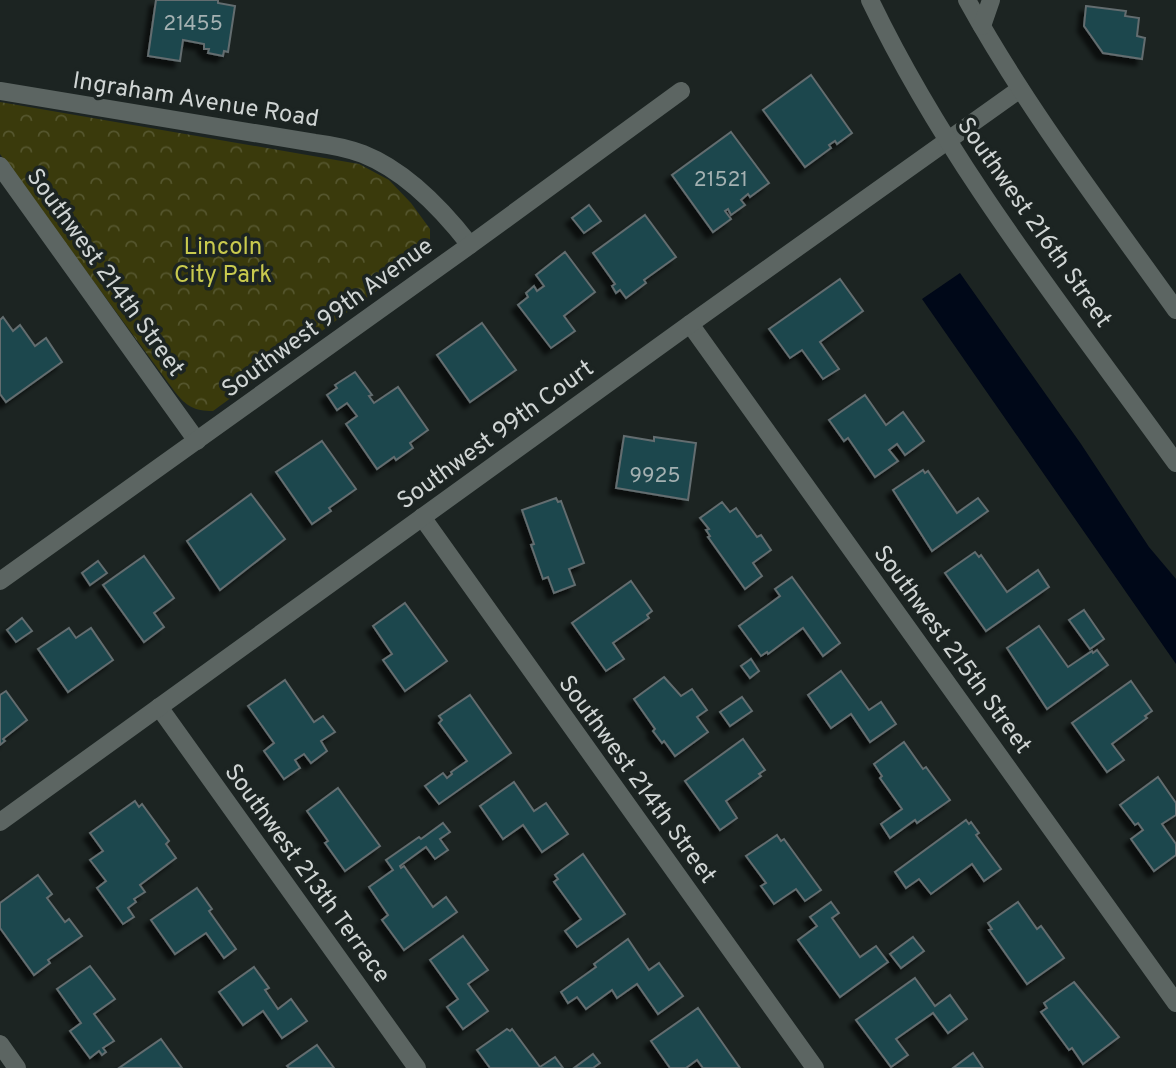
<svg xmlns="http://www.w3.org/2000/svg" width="1176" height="1068" font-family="Overpass,sans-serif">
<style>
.park{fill:url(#park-crowns)}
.water{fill:#000818}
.building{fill:#1e464d;stroke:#636d6f;stroke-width:2;filter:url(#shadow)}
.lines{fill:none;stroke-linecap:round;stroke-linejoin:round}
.minor{stroke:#5c6562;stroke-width:18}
.secondary{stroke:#5c6562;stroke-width:18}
.labels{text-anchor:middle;stroke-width:7;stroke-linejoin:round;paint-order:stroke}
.number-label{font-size:21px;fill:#a4b1b2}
.street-label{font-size:24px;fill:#d0d5d4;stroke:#1c2422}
.park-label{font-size:24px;fill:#c9ca4e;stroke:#1c2422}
</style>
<defs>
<pattern id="park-crowns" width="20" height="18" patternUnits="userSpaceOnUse" patternTransform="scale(1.75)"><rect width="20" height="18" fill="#3a3a0c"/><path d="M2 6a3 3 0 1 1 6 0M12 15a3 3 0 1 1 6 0" fill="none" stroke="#55562e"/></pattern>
<filter id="shadow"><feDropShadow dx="-6" dy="6" stdDeviation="2" flood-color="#0009"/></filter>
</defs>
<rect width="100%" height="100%" fill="#1c2422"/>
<path class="park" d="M0 102 359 164 389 180 411 203 430 229V240L413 264 213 411C194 411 186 406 175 392L0 154Z"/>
<path class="water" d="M960 273 1081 444 1149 547 1176 579V664L922 299Z"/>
<g class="building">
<path d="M156 0H218V3L235 6 228 52 224 51 223 56 208 53 209 49H204V44L183 40 180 61 148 56Z"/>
<path d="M1086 6 1126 11 1125 16 1139 18 1137 36 1145 38 1142 59 1103 53 1084 26Z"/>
<path d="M811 75 852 133 837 144 835 141 829 145 831 148 805 167 763 110Z"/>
<path d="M731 132 769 183 750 197 748 194 741 200 745 205 731 215 728 209 725 211 731 219 713 232 672 175Z"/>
<path d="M589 205 601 221 584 233 572 218Z"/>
<path d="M645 215 676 257 644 280 646 283 626 298 620 290 616 293 612 286 615 284 593 253Z"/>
<path d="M565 252 595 292 564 316 575 331 551 348 518 305 528 297 526 293 534 286 537 291 544 286 536 275Z"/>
<path d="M840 279 863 311 820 342 839 369 823 379 802 350 790 358 769 329Z"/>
<path d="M3 317 13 331 20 325 35 346 46 338 62 362 6 402 0 394V320Z"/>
<path d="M482 323 516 370 470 402 437 355Z"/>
<path d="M355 372 372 395 369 396 374 403 398 387 428 430 410 443 413 448 396 460 394 457 377 469 346 424 357 416 347 403 337 410 327 395 337 388 335 385Z"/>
<path d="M865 395 886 425 903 412 924 441 905 455 897 444 889 450 898 461 875 477 848 438 844 441 829 420Z"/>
<path d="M624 436 654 441V437L696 443 688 500 616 488Z"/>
<path d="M322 441 356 489 329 508 331 511 312 524 276 472Z"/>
<path d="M923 470 925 473 928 471 957 513 978 498 988 511 932 551 893 490Z"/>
<path d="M251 494 285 539 220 590 187 541Z"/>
<path d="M556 498 558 502 561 501 584 563 569 569 575 585 554 593 548 577 543 579 531 545 534 544 522 510Z"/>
<path d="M722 502 730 512 736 508 757 537 761 535 771 550 753 563 762 576 745 589 708 537 710 536 706 530 709 529 700 518Z"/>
<path d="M975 552 979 557 981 555 1007 592 1038 570 1049 587 986 631 945 573Z"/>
<path d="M144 556 174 598 154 613 164 627 144 642 103 585Z"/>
<path d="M98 561 107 573 90 585 82 573Z"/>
<path d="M792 577 840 643 823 656 803 628 768 654 767 652 761 656 739 626 780 596 775 589Z"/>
<path d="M631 581 652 611 647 615 649 618 613 643 624 659 606 671 572 623Z"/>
<path d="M405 603 447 661 405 691 383 660 392 654 373 626Z"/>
<path d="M1084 610 1104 639 1090 649 1069 620Z"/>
<path d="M22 618 32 631 16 642 7 630Z"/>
<path d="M1039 626 1068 667 1092 651 1093 653 1097 650 1108 665 1047 709 1007 648Z"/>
<path d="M69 628 76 638 91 628 113 660 68 692 38 649Z"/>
<path d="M751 659 759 671 750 678 741 666Z"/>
<path d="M841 671 869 710 881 702 896 724 870 742 851 714 831 728 808 695Z"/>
<path d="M664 677 681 696 692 689 707 710 697 717 708 732 675 756 664 741 662 743 653 731 655 729 634 699Z"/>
<path d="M285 680 314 722 323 716 335 732 321 741 327 751 311 763 304 754 295 760 300 768 284 779 264 751 274 743 248 706Z"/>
<path d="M1131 681 1152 711 1145 716 1147 718 1112 744 1124 760 1107 772 1072 723Z"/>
<path d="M6 691 27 720 3 739 5 741 0 745V695Z"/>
<path d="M470 695 511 753 439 804 425 786 443 773 447 778 452 774 451 772 467 761 439 723 442 720 439 716Z"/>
<path d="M742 697 752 711 730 726 720 712Z"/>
<path d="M743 739 765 770 759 774 761 776 726 801 737 818 720 830 685 781Z"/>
<path d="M904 742 923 769 926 767 950 800 917 823 915 820 890 838 881 824 902 809 880 778 882 776 874 764Z"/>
<path d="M1158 777 1176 803V815L1162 824 1176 844V855L1154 871 1131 839 1143 830 1138 823 1135 825 1120 805Z"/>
<path d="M514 782 534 811 546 803 568 834 542 852 523 825 503 839 480 806Z"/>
<path d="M338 788 380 846 345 871 325 843 328 841 307 811Z"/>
<path d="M135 801 139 807 142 804 169 841 166 844 176 858 140 885 145 892 134 899 136 902 128 908 134 917 123 924 97 888 106 881 90 860 103 851 90 833Z"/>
<path d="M966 820 969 824 971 822 979 833 976 835 1001 869 984 881 972 864 931 894 919 879 906 888 895 872Z"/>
<path d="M443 823 450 832 440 839 448 850 435 859 426 847 400 866 401 868 404 866 433 907 446 897 457 912 404 950 382 920 388 915 369 887 393 870 386 860 419 837 421 839Z"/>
<path d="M777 835 781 841 784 839 821 890 805 901 796 889 774 904 761 886 766 883 746 856Z"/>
<path d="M583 854 625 914 577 947 565 931 581 919 554 882 558 879 555 875Z"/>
<path d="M38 875 52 894 47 898 65 922 69 919 82 936 48 960 50 963 34 975 0 928V903Z"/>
<path d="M197 888 212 909 209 911 236 949 224 958 206 933 175 954 151 920Z"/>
<path d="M831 902 839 913 832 918 860 957 876 946 888 962 840 997 798 940 817 926 810 917Z"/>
<path d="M1018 902 1037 929 1041 926 1064 958 1027 984 989 930 992 929 988 923Z"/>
<path d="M463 936 488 970 468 984 488 1011 463 1029 447 1007 458 999 430 960Z"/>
<path d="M913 937 924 951 901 968 890 954Z"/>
<path d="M628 939 649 970 659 963 683 996 658 1014 637 984 617 998 612 990 586 1009 577 997 568 1003 561 992 596 967 594 964Z"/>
<path d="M90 966 115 999 94 1014 114 1041 103 1048 106 1052 102 1055 99 1051 90 1058 70 1031 81 1023 57 989Z"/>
<path d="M254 967 269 988 265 990 278 1009 291 999 307 1021 282 1038 263 1011 243 1025 219 992Z"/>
<path d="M915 978 935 1006 950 995 967 1019 948 1033 933 1013 896 1039 908 1055 891 1067 856 1020Z"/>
<path d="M1074 982 1119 1037 1083 1064 1072 1048 1069 1050 1041 1012 1047 1008 1044 1003Z"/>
<path d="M698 1008 740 1068H703L697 1060 686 1068H670L651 1041Z"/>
<path d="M507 1029 510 1031 512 1029 540 1067 555 1057 563 1068H490L477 1050Z"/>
<path d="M161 1039 182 1068H119Z"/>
<path d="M317 1045 334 1068H289L287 1066Z"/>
<path d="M973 1053 983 1068H953Z"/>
<path d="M593 1054 600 1063 593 1068H574Z"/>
</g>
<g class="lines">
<g class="minor">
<path d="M0 91 315 143C331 145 347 148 363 154 406 171 442 209 470 245"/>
<path d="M0 166 197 441"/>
<path d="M690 324 1176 1003"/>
<path d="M422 517 815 1068"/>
<path d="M0 581 470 245 681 91"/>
<path d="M159 707 417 1068"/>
<path d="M0 822 690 324 1020 89"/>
<path d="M0 1044 17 1068"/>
</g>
<g class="secondary">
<path d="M870 0C950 167 1068 313 1176 463"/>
<path d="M967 0C1027 109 1104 209 1176 310"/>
<path d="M982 26 991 0"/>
</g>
</g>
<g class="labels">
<g class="number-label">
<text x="193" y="30">21455</text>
<text x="721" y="186">21521</text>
<text x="655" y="482">9925</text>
</g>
<g class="street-label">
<text transform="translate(196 99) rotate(9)" y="8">Ingraham Avenue Road</text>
<text transform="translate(1035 222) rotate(55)" y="8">Southwest 216th Street</text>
<text transform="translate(106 272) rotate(54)" y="8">Southwest 214th Street</text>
<text transform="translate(327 317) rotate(-36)" y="8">Southwest 99th Avenue</text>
<text transform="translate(495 434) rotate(-36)" y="8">Southwest 99th Court</text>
<text transform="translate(953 649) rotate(54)" y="8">Southwest 215th Street</text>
<text transform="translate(638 779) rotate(54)" y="8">Southwest 214th Street</text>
<text transform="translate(308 873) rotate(54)" y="8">Southwest 213th Terrace</text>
</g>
<g class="park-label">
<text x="223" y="254">Lincoln<tspan x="223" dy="28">City Park</tspan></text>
</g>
</g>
</svg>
